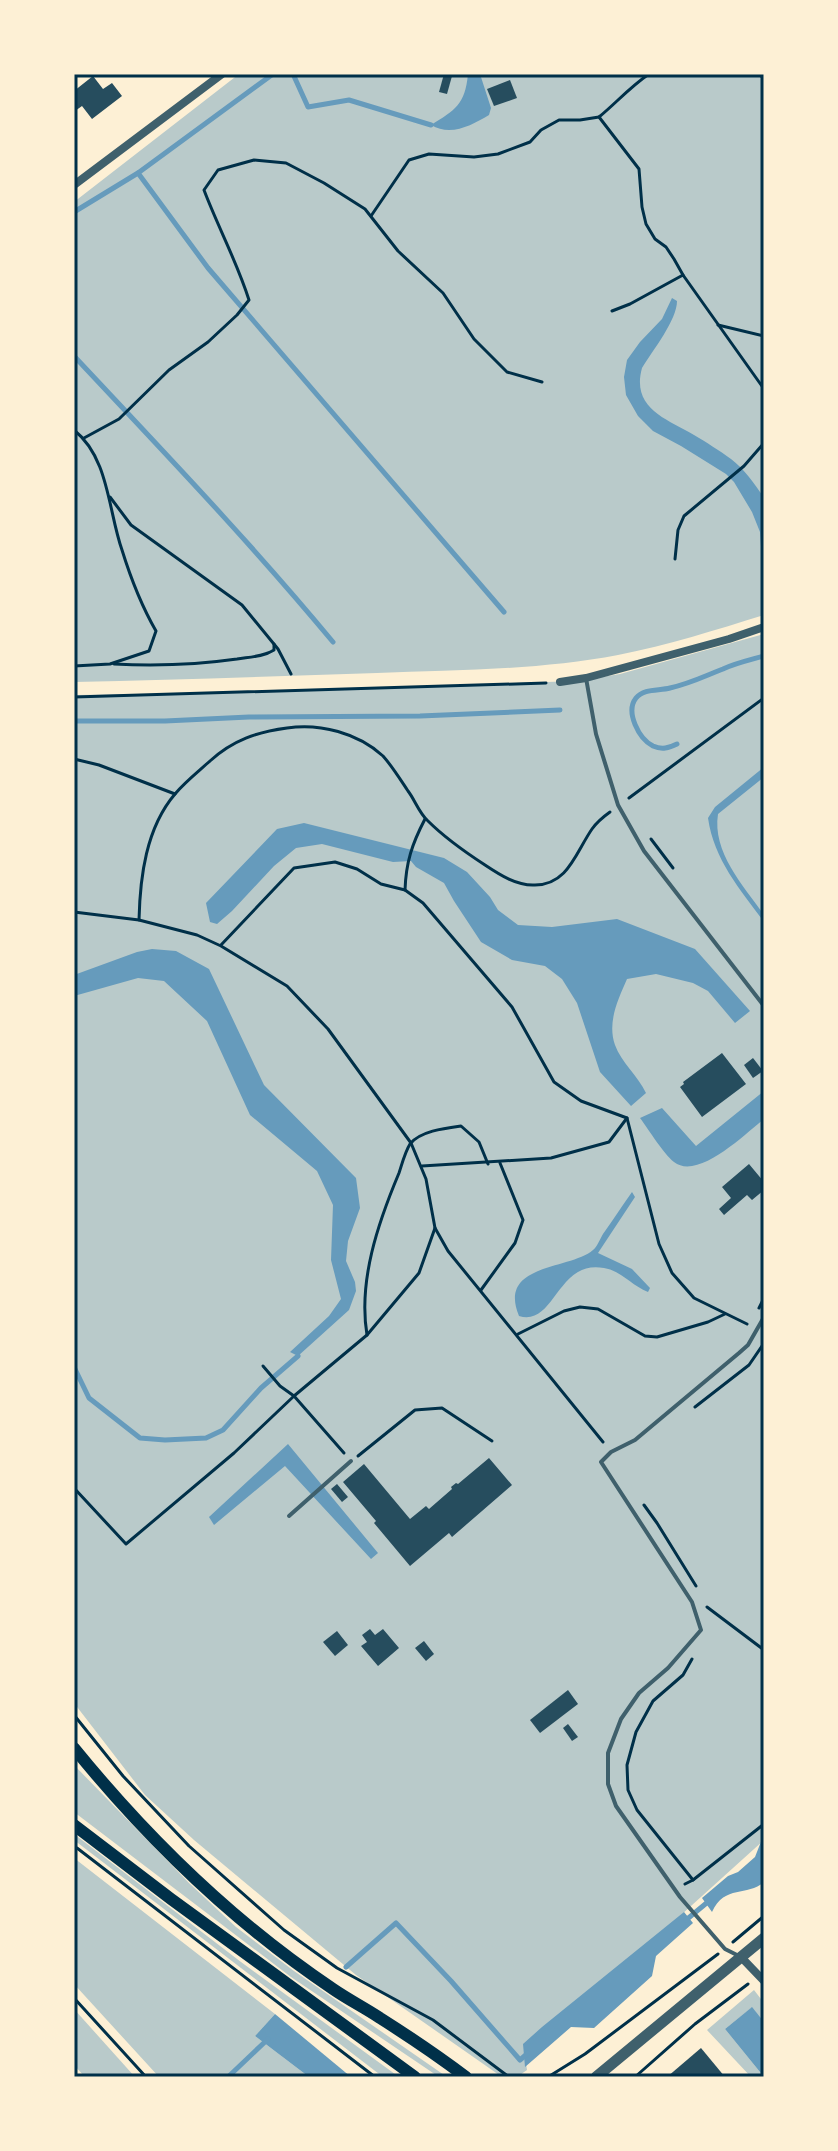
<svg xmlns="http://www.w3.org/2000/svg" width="838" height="2151" font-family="'Times New Roman',serif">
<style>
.green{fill:#b9caca}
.water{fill:#669bbc}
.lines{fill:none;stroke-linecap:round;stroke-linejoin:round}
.stream{stroke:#669bbc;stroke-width:5}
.building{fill:#264d5e}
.path{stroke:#003049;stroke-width:3}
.service{stroke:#3f606c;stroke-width:4}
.minor{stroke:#3f606c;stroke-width:8}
.tertiary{stroke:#3f606c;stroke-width:11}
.secondary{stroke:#003049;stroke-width:12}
.neatline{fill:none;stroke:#003049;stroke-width:3}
</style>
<rect width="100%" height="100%" fill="#fdf0d5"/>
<g class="green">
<path d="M239 74H764V615C716 630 668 645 618 655 540 670 456 670 377 673 276 676 175 680 74 682V202Z"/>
<path d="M764 634V1840L525 2056 527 2070 517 2077H502L356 1975 194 1840 145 1795 74 1703V695L222 693 577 681 620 674Z"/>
<path d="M74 1765 189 1883 236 1927 294 1971 447 2077H439L291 1977 74 1812Z"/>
<path d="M74 1834 241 1962 399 2077H383L74 1840Z"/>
<path d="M74 1858 275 2014 255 2036 309 2077H159L74 1984Z"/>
<path d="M754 1990 764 2003V2022L751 2008 725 2029 764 2077H751L707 2030Z"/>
<path d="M74 2009 135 2077H85L74 2065Z"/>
</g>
<g class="water">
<path d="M468 74H480L491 108 489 115C472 125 451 137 431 125 455 110 465 105 468 74Z"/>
<path d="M672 298 677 301C677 320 653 350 642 368 631 408 666 419 694 435 706 442 720 451 731 459 744 469 755 484 764 498V589L760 532 752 512 734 482 726 474 681 446 653 431 638 416 626 395 624 377 627 360 640 342 662 319Z"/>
<path d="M764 767V777L718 814C712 852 743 885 764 915V922C740 889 714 860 708 818L715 807Z"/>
<path d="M304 823 444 858 467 872 490 897 498 910 518 925 552 927 617 919 695 949 750 1011 735 1023 708 991 693 983 656 974 627 979C618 1000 607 1022 615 1045 621 1062 638 1076 646 1093L631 1106 600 1072 577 1003 562 979 545 966 512 960 481 942 454 901 444 883 416 867 411 861 393 862 322 844 296 848 274 866 232 911 217 924 210 922 206 903 277 829Z"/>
<path d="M152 949 176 951 209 969 264 1085 356 1178 360 1208 348 1241 346 1261 355 1282 356 1291 349 1310 298 1356 290 1352 329 1316 341 1299 331 1260 333 1205 317 1171 250 1115 207 1021 164 981 138 978 74 996V975L137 952Z"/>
<path d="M764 1091V1119C746 1133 698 1181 674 1162 663 1153 649 1130 640 1118L662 1108 696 1146Z"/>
<path d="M632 1192 635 1197 598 1253 632 1269 650 1288 648 1292C632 1286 622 1271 604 1268 557 1259 555 1327 519 1316 497 1263 570 1270 593 1250 597 1247 600 1239 603 1234 613 1220 622 1206 632 1192Z"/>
<path d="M288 1444 378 1553 371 1559 285 1466 214 1525 209 1517Z"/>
<path d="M764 1834V1882C747 1897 725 1884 712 1912L702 1898 728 1876 738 1872 755 1857Z"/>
<path d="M684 1912 693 1923 656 1956 652 1976 594 2028 571 2027 525 2067 523 2044 542 2027Z"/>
<path d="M752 2007 764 2022V2077L725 2029Z"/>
<path d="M275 2014 351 2077H309L255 2036Z"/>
</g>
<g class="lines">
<g class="stream">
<path d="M293 74 308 107 349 100 431 125"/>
<path d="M138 173 208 268 504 612"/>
<path d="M74 212 138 173 273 74"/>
<path d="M74 356C162 450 251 543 333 642"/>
<path d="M74 721H165L249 717 420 716 560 710"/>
<path d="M677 744C669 748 662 750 653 746 639 739 625 712 636 698 644 688 659 691 670 688 689 684 705 676 723 669 736 663 750 660 764 656"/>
<path d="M74 1367 89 1398 140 1438 165 1440 206 1438 223 1430 261 1388 298 1356"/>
<path d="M686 1920 709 1901"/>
<path d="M346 1967 396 1923 451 1981 520 2060 528 2053"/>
<path d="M228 2077 268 2039"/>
</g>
</g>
<g class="building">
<path d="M444 74 452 76 447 94 439 92Z"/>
<path d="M93 76 103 89 112 83 122 96 92 119 82 106 75 111 74 109V91Z"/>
<path d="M510 80 517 98 494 106 487 89Z"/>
<path d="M722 1053 746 1084 702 1117 680 1087 684 1084 683 1082Z"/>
<path d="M753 1058 763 1071 753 1078 744 1065Z"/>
<path d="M749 1164 764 1182V1190L752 1200 747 1195 724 1215 719 1209 731 1198 722 1187Z"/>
<path d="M489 1458 512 1485 452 1537 449 1533 410 1566 374 1523 376 1521 343 1482 364 1464 410 1519 426 1506 429 1509 452 1489 451 1487 456 1483 458 1484Z"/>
<path d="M337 1484 348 1497 342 1502 331 1489Z"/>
<path d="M370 1629 375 1635 383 1629 399 1648 378 1666 361 1646 367 1642 362 1635Z"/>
<path d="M337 1631 348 1645 335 1656 323 1642Z"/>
<path d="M424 1641 434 1654 426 1661 415 1648Z"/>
<path d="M568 1690 578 1704 540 1733 530 1720Z"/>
<path d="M568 1724 578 1737 572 1741 563 1728Z"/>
<path d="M701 2048 725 2077H667Z"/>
</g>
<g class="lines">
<g class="path">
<path d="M649 74C630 87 616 103 599 117L639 169 642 207 646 224 655 239 666 247 674 259 683 275"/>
<path d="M760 74 764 80"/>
<path d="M371 216 409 160 429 154 474 157 498 154 530 142 541 130 559 120H580L599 117"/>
<path d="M612 311 630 304 683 275 764 389"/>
<path d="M718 325 764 336"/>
<path d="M74 430C109 458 108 510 122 550 131 579 141 605 156 631L149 651 110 664 74 666"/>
<path d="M84 438 119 419 169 370 208 342 237 315 249 300C237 262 218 227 204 190L218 170 254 160 286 163 324 183 365 209 398 251 443 293 474 339 507 372 542 382"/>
<path d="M110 497 131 525 242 605 278 649 291 674"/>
<path d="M675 559 678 530 684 516 744 466 764 443"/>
<path d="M114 664C156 666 195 665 237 659 249 657 263 657 274 650V644"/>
<path d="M74 697 546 683"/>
<path d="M74 759 99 765 175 794"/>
<path d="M629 798 764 698"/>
<path d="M425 819C412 844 406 862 405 890L423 903 512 1007 554 1082 581 1101 627 1118 659 1244 672 1273 694 1298 747 1324"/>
<path d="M651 839 673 868"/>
<path d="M74 912 139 920 197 935 221 946 287 986 328 1029 411 1143 426 1179 435 1228 419 1273 367 1335 294 1396 234 1453 126 1544 74 1488"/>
<path d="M139 920C140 877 146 828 175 794 185 782 199 771 210 761 233 740 257 732 287 728 320 723 358 733 383 756 392 766 400 779 408 791 415 800 419 813 428 821 445 838 465 852 485 865 500 875 517 886 535 885 568 885 576 852 592 829 597 822 603 817 610 812"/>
<path d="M221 945 294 868 335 862 357 869 381 884 405 890"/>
<path d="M422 1166 551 1158 609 1142 627 1118"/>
<path d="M435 1228 448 1251 603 1442"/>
<path d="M481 1290 515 1243 523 1220 500 1163"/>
<path d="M759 1308 764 1298"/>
<path d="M518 1334 564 1311 580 1307 598 1309 645 1336 657 1337 708 1322 725 1314"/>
<path d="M367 1335C358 1281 378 1223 399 1173 402 1164 405 1152 410 1144 420 1131 446 1128 461 1126L479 1142 488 1164"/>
<path d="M263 1366 280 1386 294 1396 344 1453"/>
<path d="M695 1407 749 1365 764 1343"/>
<path d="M358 1456 415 1410 442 1408 492 1441"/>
<path d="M644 1505 657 1523 696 1586"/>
<path d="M707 1607 764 1650"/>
<path d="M692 1659 683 1675 653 1701 636 1732 627 1765 628 1790 637 1810 693 1880"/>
<path d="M74 1715 123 1776 189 1846 284 1930 337 1968 433 2020 509 2077"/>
<path d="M77 1848 375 2077"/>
<path d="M685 1884 693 1880 764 1824"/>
<path d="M733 1942 764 1916"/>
<path d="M74 1998 146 2077"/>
<path d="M548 2077 585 2054 718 1954"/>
<path d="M635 2077 695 2024 748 1984"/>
</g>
<g class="service">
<path d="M586 678 596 734 618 805 644 851 764 1006"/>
<path d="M289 1516 351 1461"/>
<path d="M741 1957 725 1949 680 1897 616 1806 608 1784V1753L621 1719 639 1693 668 1668 701 1630 692 1602 601 1462 611 1452 635 1440 739 1353 748 1345 764 1317"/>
</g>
<g class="minor">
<path d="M74 185 222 74"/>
<path d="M560 682 586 678 729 639 764 627"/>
<path d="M741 1957 764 1981"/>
</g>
<path class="tertiary" d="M596 2077 764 1938"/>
<g class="secondary">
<path d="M74 1748C148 1839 236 1924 333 1989 349 2000 365 2008 380 2018 410 2037 438 2056 466 2077"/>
<path d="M74 1825 171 1899 415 2077"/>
</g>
</g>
<rect width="838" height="2151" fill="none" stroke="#fdf0d5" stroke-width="152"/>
<rect x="76" y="76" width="686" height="1999" class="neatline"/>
</svg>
